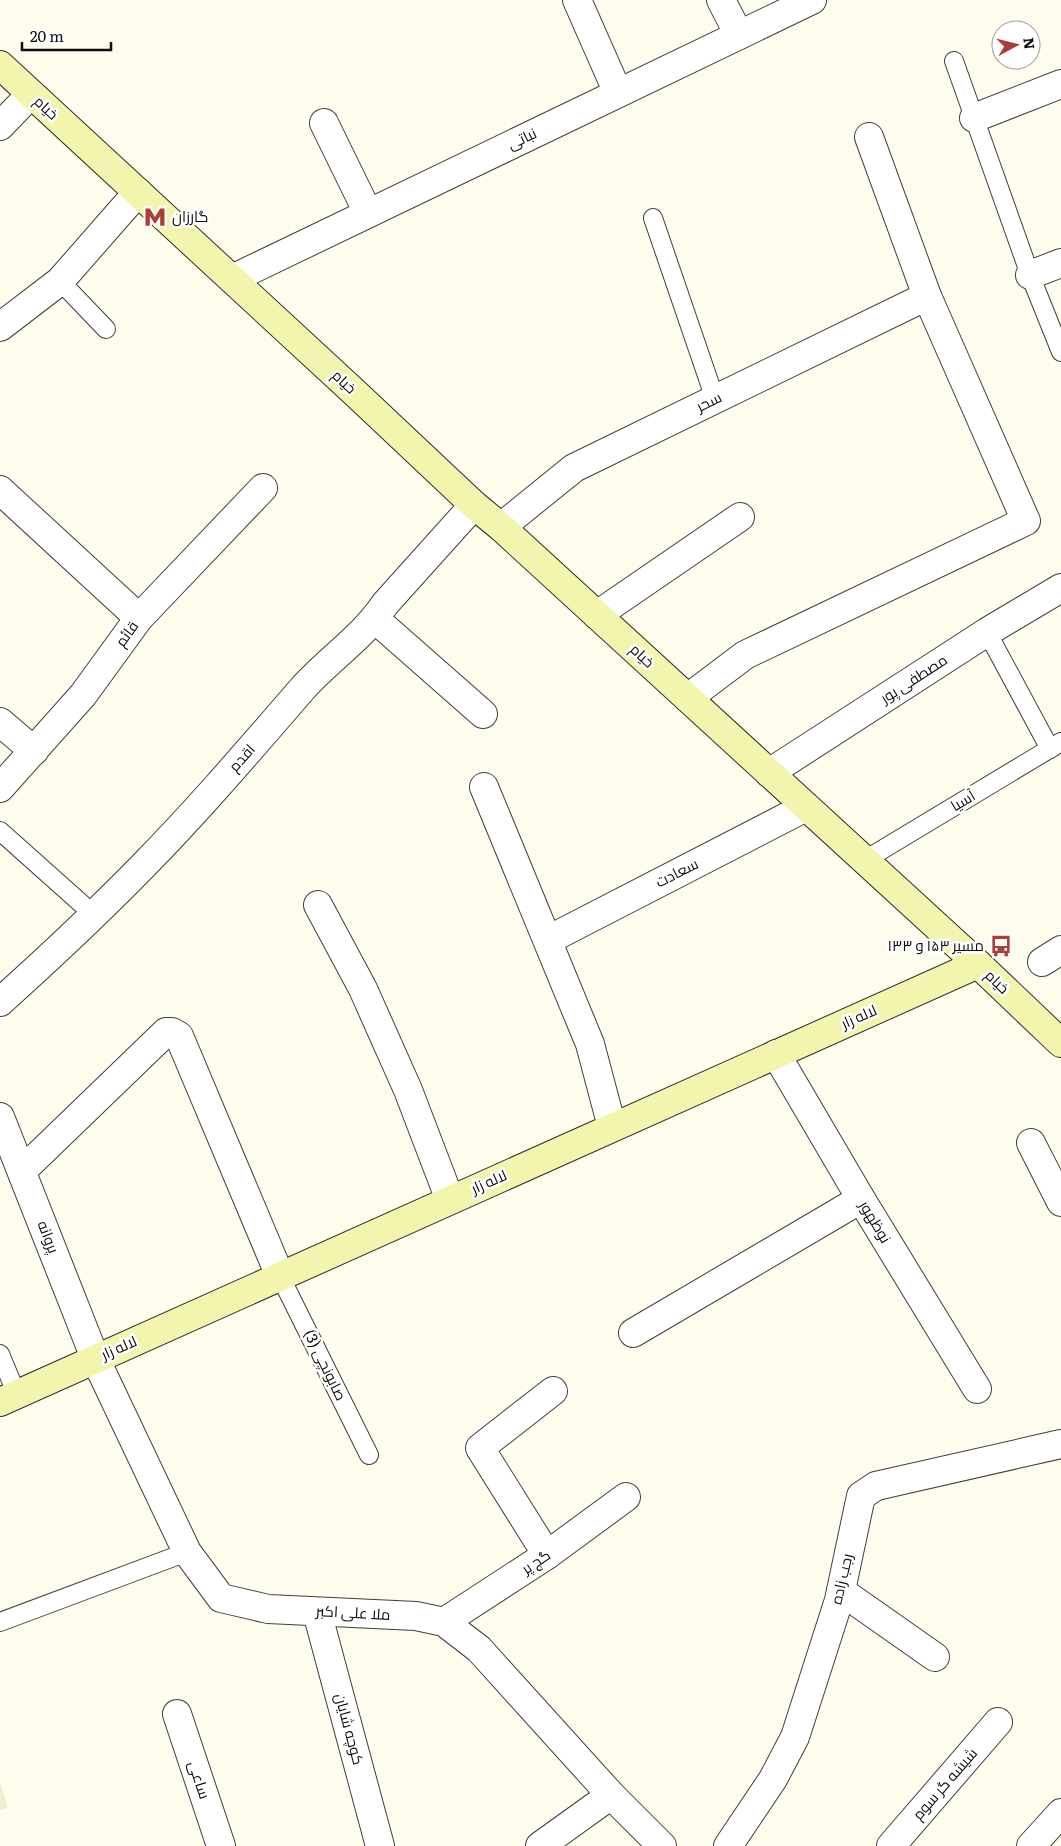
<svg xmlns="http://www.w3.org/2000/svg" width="1061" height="1846" font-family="Literata,Cairo,serif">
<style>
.farmland{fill:#eef0d0}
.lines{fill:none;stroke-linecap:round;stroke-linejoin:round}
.service-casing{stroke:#3f3f3f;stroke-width:20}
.minor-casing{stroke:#3f3f3f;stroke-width:30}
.tertiary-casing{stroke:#3f3f3f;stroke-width:30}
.secondary-casing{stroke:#2e2e2e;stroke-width:30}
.service{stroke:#fff;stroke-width:18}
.minor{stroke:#fff;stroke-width:28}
.tertiary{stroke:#fff;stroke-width:28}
.secondary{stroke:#f3f5af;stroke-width:28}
.labels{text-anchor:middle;stroke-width:5;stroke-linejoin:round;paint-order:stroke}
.street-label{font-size:15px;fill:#0c0c0c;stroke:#fff}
.poi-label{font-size:15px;fill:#0c0c0c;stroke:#fff;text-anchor:start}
</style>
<rect width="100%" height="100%" fill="#fdfced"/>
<path class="farmland" d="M0 1783 8 1807 0 1810Z"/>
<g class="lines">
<g class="service-casing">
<g id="service">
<path d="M954 61 1030 275 1061 352"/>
<path d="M653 218 715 399"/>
<path d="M60 281 106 329"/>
<path d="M987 632 1050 749"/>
<path d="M0 831 93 914"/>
<path d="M865 860 1061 742"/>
<path d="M280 1276 369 1455"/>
<path d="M0 1354 17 1395"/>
<path d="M0 1622 187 1552"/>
</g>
</g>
<g class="minor-casing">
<g id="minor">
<path d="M577 0 618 93"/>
<path d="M721 0 739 35"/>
<path d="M974 118 1061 84"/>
<path d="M324 123 368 213"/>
<path d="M0 126 31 94"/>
<path d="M1030 275 1061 263"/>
<path d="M232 279 812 0"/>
<path d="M0 327 60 281 138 192"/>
<path d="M0 490 139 618"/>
<path d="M501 527 574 468 927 296"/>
<path d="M597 615 740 517"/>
<path d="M375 619 483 714"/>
<path d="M688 698 745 655 1026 521 927 296 869 137"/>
<path d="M0 722 34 751"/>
<path d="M769 773 987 632 1061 588"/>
<path d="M484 787 590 1044 612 1127"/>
<path d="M0 788 83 695 139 618 263 488"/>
<path d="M318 905 363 989 408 1090 450 1200"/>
<path d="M548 940 806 807"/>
<path d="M1042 962 1061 950"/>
<path d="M0 1002C49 958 97 913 143 866 199 809 251 748 303 688 329 659 363 637 385 604L474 505"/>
<path d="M776 1054 861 1199 977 1389"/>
<path d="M0 1117 95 1358"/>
<path d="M1031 1143 1061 1202"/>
<path d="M22 1171 166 1032H172L179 1036 280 1276"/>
<path d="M633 1333 861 1199"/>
<path d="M547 1555 480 1448 553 1391"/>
<path d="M841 1591 935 1657"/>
<path d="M317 1612 380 1846"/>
<path d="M444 1622 547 1555 626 1497"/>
<path d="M177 1714 221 1846"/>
<path d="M540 1846 611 1795"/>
<path d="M728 1846 773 1779 795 1737 839 1600 861 1496 876 1486 1061 1444"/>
<path d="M891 1846 998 1722"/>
<path d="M1031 1846 1061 1813"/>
</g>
</g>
<g class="tertiary-casing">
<path id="tertiary" d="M95 1358 187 1552 221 1598 268 1609 416 1616 444 1622 479 1649 611 1795 662 1846"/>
</g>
<g class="secondary-casing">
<g id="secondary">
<path d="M0 65 353 391 474 505 501 527 978 964 1061 1043"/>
<path d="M0 1402 978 964"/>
</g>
</g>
<use href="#service" class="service"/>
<use href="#minor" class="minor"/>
<use href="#tertiary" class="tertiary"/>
<use href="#secondary" class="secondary"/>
</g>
<defs>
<g id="metro-bare" transform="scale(1.725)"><path d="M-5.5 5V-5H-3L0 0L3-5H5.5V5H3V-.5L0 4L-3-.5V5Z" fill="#ab3f35" stroke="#fff" stroke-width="2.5" paint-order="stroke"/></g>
<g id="bus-bare" transform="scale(1.725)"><path d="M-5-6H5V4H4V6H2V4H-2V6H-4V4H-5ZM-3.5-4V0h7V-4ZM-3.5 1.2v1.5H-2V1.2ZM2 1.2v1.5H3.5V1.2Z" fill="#ab3f35" stroke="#fff" stroke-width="2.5" paint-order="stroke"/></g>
</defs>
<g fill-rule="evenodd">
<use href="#metro-bare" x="155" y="217"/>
<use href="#bus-bare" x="1001" y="946"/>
</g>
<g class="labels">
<g class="street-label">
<text transform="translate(46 108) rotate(43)" y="5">خیام</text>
<text transform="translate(522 139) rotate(-26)" y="5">نباتی</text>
<text transform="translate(344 382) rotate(43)" y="5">خیام</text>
<text transform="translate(709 402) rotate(-26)" y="5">سحر</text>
<text transform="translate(127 634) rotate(-54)" y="5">قائم</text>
<text transform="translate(642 656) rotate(43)" y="5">خیام</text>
<text transform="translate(914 679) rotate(-33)" y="5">مصطفی پور</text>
<text transform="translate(242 758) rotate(-48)" y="5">اقدم</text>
<text transform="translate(963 801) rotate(-31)" y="5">آسیا</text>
<text transform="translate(677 873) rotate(-27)" y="5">سعادت</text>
<text transform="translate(997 982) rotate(44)" y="5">خیام</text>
<text transform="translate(859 1017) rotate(-24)" y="5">لاله زار</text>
<text transform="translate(489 1182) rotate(-24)" y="5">لاله زار</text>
<text transform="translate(875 1222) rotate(59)" y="5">نوظهور</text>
<text transform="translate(48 1237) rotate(69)" y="5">پروانه</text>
<text transform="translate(119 1348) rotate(-24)" y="5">لاله زار</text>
<text transform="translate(325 1365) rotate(64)" y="5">صابونچی (3)</text>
<text transform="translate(536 1562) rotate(-34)" y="5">گچ پر</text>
<text transform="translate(842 1579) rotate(-77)" y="5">رجب زاده</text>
<text transform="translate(353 1613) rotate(3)" y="5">ملا علی اکبر</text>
<text transform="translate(349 1729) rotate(75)" y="5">کوچه شایان</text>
<text transform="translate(199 1780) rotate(72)" y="5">ساعی</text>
<text transform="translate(945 1784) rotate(-49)" y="5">شیشه گر سوم</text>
</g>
<g class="poi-label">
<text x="172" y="222">گارزان</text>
<text x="984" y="951" text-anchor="end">مسیر ۱۵۳ و ۱۳۳</text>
</g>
</g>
<g transform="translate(1016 45) rotate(83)"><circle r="24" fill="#ffffff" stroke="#9e9e9e"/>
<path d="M0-4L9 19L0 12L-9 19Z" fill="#ab3f35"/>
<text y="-8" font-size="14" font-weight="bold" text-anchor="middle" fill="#0c0c0c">N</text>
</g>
<path d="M22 42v8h89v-8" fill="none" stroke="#0c0c0c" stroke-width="2.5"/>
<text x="30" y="42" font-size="15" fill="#0c0c0c" stroke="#ffffff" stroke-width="4" paint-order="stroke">20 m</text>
</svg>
